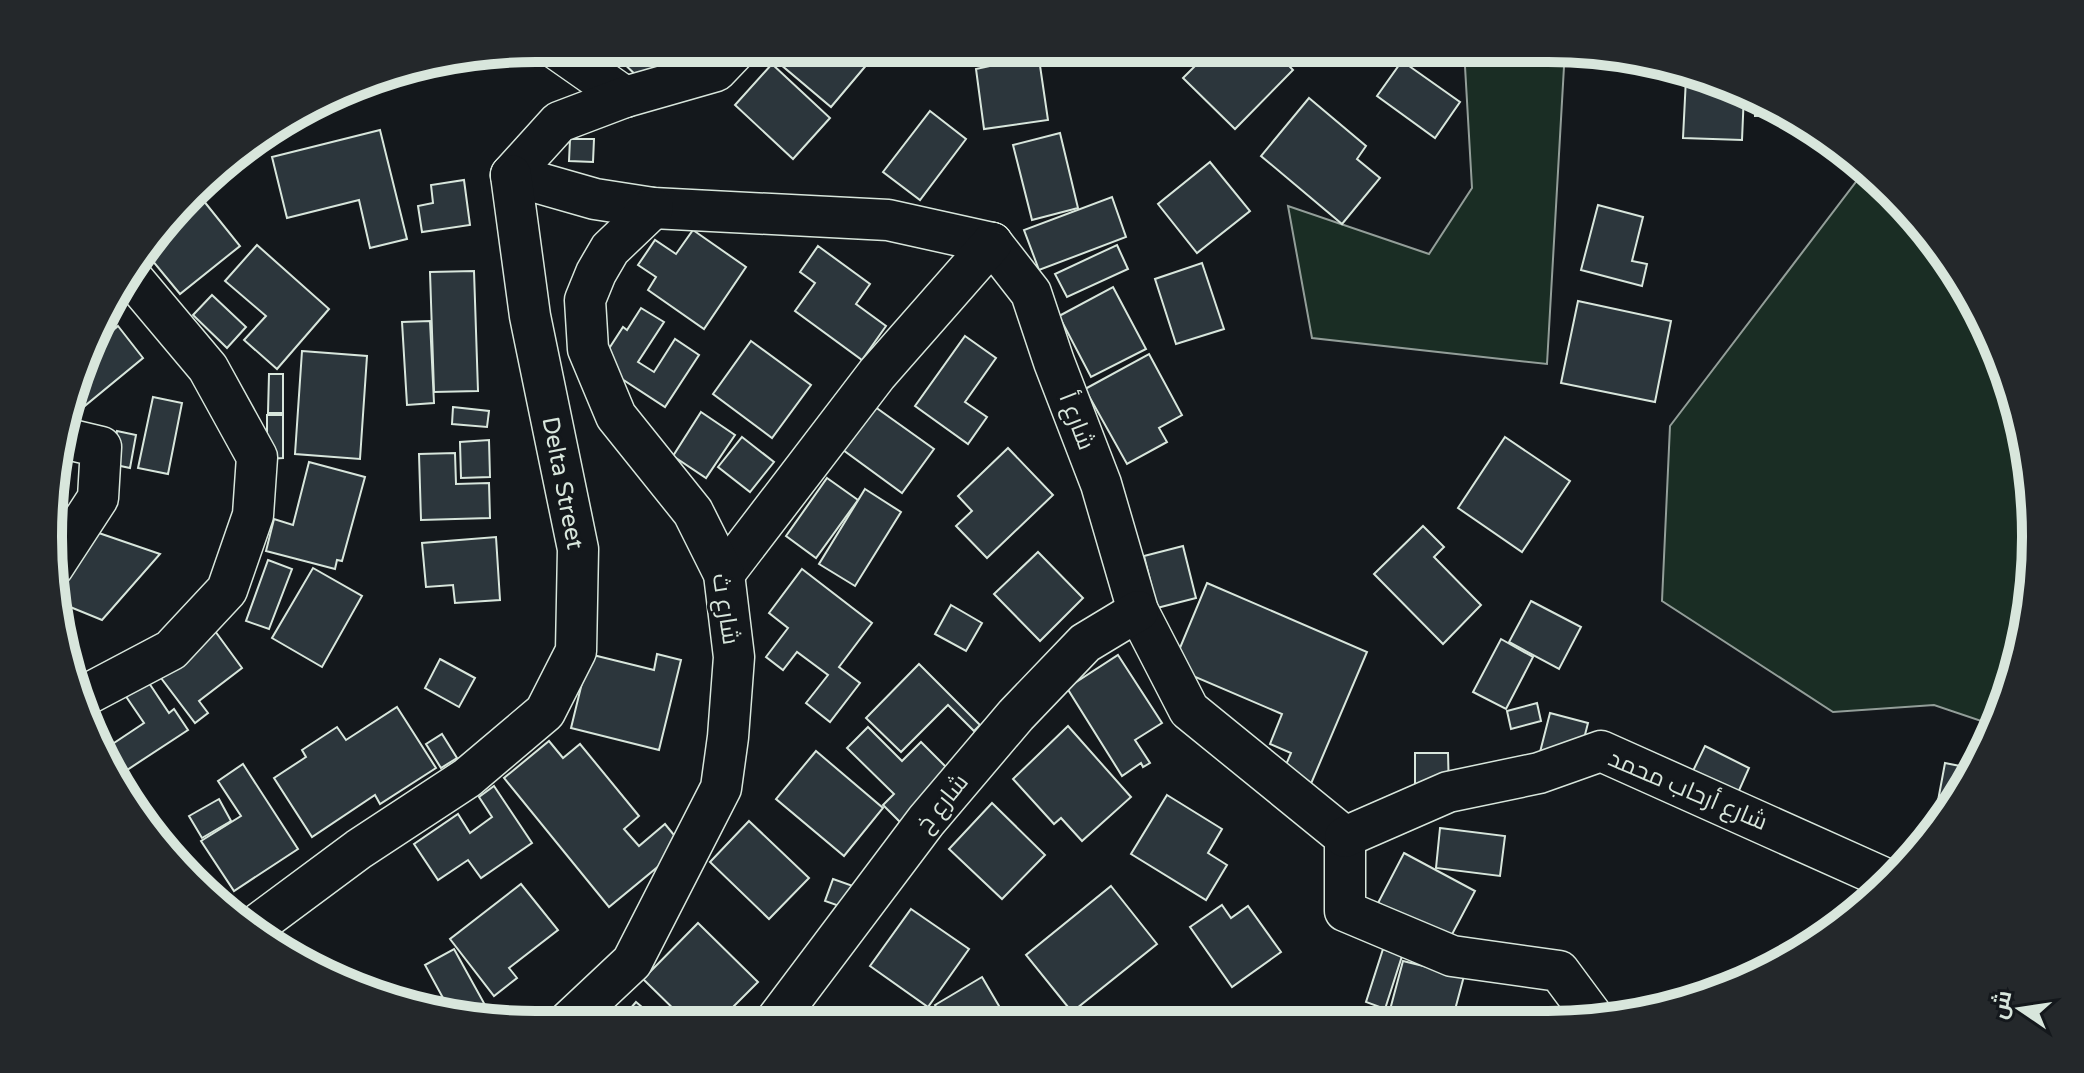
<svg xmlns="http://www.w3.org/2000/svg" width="2084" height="1073" font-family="'Varela Round',Cairo,sans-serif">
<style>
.green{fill:#1a2d24;stroke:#939e99;stroke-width:2}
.building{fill:#2c363c;stroke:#d8e6dc;stroke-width:2}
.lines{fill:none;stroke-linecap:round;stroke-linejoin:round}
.minor-casing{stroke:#d8e6dc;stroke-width:43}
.minor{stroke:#14181c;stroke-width:40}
.labels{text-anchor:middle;stroke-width:6;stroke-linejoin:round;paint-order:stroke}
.street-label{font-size:24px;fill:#d8e6dc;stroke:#14181c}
.rim{fill:none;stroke:#d8e6dc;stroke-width:10}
</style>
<rect width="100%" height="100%" fill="#14181c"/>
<g class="green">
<path d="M1464 49H1565L1547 364 1312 338 1288 206 1429 254 1472 188Z"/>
<path d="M1862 174 1914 214 2010 379 2035 568 1993 725 1934 705 1833 712 1662 601 1670 426Z"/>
</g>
<g class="building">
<path d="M608 48H684L647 86Z"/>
<path d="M793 48H865L874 56 831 107 780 64Z"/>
<path d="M987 48H1024L1025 54 1038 52 1048 120 984 129 976 69 990 66Z"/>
<path d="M1152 49H1173L1164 59Z"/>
<path d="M1212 49H1273L1293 70 1235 129 1183 78Z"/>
<path d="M1390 49H1411L1395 58Z"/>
<path d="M1402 61 1460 102 1435 138 1377 96Z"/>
<path d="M772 64 830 118 793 159 735 105Z"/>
<path d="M1686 78 1744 93 1742 140 1683 138Z"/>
<path d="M1755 96 1763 98 1785 115 1755 116Z"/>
<path d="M1309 98 1366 146 1357 159 1380 178 1342 224 1261 156Z"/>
<path d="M930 111 966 139 920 200 883 172Z"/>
<path d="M380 130 407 239 370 248 359 200 287 218 272 157Z"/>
<path d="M1060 133 1078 208 1032 220 1013 145Z"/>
<path d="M570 139H594L593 162 569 161Z"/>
<path d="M1210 162 1250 211 1197 253 1158 204Z"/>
<path d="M464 180 470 225 422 232 418 206 433 203 431 185Z"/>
<path d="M199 195 240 246 180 294 147 254Z"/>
<path d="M1112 197 1126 237 1039 270 1024 230Z"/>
<path d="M1598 205 1643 217 1632 261 1647 264 1642 286 1581 270Z"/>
<path d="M693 230 746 267 704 329 648 290 656 277 638 265 655 240 676 254Z"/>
<path d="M257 245 329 309 277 369 244 340 266 316 225 281Z"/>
<path d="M1117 245 1128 269 1067 297 1055 274Z"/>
<path d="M818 246 870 284 856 304 886 326 862 360 795 311 815 283 800 272Z"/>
<path d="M1202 263 1224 329 1176 344 1155 279Z"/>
<path d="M474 271 478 391 434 392 430 272Z"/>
<path d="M1113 287 1146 349 1091 377 1059 316Z"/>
<path d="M212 295 246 327 227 348 193 315Z"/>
<path d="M1578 301 1671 321 1655 402 1561 383Z"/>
<path d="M641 308 664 322 638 362 654 372 675 339 699 355 665 407 599 364 623 327 627 330Z"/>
<path d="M430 321 434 403 407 405 402 322Z"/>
<path d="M118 326 143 358 64 423 99 330 105 337Z"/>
<path d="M965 336 996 358 965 402 987 417 968 444 915 406Z"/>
<path d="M751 341 811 385 772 438 713 394Z"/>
<path d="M302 351 367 356 360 459 295 454Z"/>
<path d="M1149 354 1182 415 1159 428 1167 442 1127 464 1085 389Z"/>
<path d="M269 374H283V413H268Z"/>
<path d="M153 397 182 403 168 474 138 468Z"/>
<path d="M871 404 934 449 902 493 839 447Z"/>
<path d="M453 407 489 411 487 427 452 424Z"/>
<path d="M701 412 735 435 706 478 673 456Z"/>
<path d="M267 415H283V458L267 459Z"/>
<path d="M117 431 136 435 130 468 111 464Z"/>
<path d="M742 437 774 462 750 492 718 467Z"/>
<path d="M1505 437 1570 481 1522 552 1458 508Z"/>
<path d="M489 440 490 477 461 478 460 442Z"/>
<path d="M1008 448 1053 495 987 558 956 526 972 511 958 496Z"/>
<path d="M455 453 456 484 489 483 490 518 421 520 419 454Z"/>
<path d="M309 462 365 477 342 561 337 560 335 569 266 551 274 519 293 525Z"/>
<path d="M827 478 858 500 816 558 786 536Z"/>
<path d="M865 489 901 512 855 586 819 564Z"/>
<path d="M1423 526 1444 547 1434 557 1481 605 1443 644 1374 574Z"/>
<path d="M93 531 160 554 102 620 53 600Z"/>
<path d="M496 537 500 600 455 603 453 585 426 587 422 543Z"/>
<path d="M1183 546 1196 598 1157 608 1144 556Z"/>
<path d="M1038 552 1083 598 1040 641 994 594Z"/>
<path d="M268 560 292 569 269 629 246 621Z"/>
<path d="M313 568 362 596 322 667 272 638Z"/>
<path d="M802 569 872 623 839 667 860 683 830 722 806 703 828 675 797 652 783 670 766 657 788 628 769 613Z"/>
<path d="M1207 583 1367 652 1310 786 1282 774 1291 753 1270 744 1282 714 1172 667Z"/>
<path d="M1531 601 1581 627 1559 669 1509 642Z"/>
<path d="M951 605 982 623 966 651 935 634Z"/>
<path d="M215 631 242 668 199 701 208 713 195 723 158 674Z"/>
<path d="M1501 639 1533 657 1506 709 1473 692Z"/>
<path d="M589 654 654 670 657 654 681 660 659 750 571 728Z"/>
<path d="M1118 655 1162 723 1135 740 1150 763 1143 767 1141 763 1122 776 1067 688Z"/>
<path d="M440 659 475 678 459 707 425 688Z"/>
<path d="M919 664 980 725 974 731 948 705 901 752 866 718Z"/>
<path d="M147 680 169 713 174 709 188 730 127 770 111 745 144 723 125 695Z"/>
<path d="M1537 703 1541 721 1511 729 1507 711Z"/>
<path d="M397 707 436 768 380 804 375 795 312 837 274 778 306 757 302 750 337 727 346 740Z"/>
<path d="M1550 713 1588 723 1577 766 1539 756Z"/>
<path d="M1068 726 1131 797 1082 841 1061 818 1054 824 1013 779Z"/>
<path d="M868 727 902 761 921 742 950 771 901 823 883 805 894 794 847 748Z"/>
<path d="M442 734 457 758 441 768 426 744Z"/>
<path d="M549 741 563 758 580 744 639 816 624 829 639 846 665 824 683 846 609 907 504 778Z"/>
<path d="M1705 746 1749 768 1737 795 1692 773Z"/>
<path d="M816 751 883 808 844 856 776 799Z"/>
<path d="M1415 753H1448L1449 792 1415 793Z"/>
<path d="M1945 763 1975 769 1932 833Z"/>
<path d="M243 764 298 849 234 891 201 841 241 816 218 781Z"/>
<path d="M494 786 532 843 481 878 468 860 438 880 414 844 458 814 470 833 492 817 479 797Z"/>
<path d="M1167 795 1222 829 1208 853 1227 865 1206 900 1131 854Z"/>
<path d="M219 799 231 821 202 838 189 816Z"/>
<path d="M992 803 1045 855 1002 899 949 849Z"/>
<path d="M749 821 809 878 769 919 710 862Z"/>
<path d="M1440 828 1505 836 1500 876 1436 868Z"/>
<path d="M1404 853 1475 891 1449 940 1378 903Z"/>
<path d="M833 879 853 886 845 908 825 901Z"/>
<path d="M521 884 558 930 509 968 517 978 494 996 450 939Z"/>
<path d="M1111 886 1157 944 1072 1012 1026 955Z"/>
<path d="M1222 905 1231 918 1248 906 1281 952 1232 987 1190 927Z"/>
<path d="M911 909 969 949 928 1007 870 966Z"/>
<path d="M698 923 758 982 717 1023H688L643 979Z"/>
<path d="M454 949 490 1014 483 1018 449 1009 425 965Z"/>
<path d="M1383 949 1402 956 1385 1009 1366 1002Z"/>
<path d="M1403 961 1464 976 1452 1021H1387Z"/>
<path d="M982 977 1009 1023H946L935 1005Z"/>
<path d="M636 1002 662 1024H617Z"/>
<path d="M1205 1011 1212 1022H1188Z"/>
</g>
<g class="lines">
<g class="minor-casing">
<g id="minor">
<path d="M555 48 625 97"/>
<path d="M738 48 716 71 625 97 559 122 511 175 595 199 653 208 888 220 992 243"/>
<path d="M992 243 1031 293 1054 362 1101 484 1138 611 1189 710 1345 837V911L1452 956 1559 971 1596 1021"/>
<path d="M53 567 98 498 101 447 59 437"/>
<path d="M724 574 877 374 992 243"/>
<path d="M82 697 171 650 227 590 253 515 257 457 208 368 129 274"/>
<path d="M1345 837 1448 792 1539 773 1601 751 1891 881"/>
<path d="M254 927 359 849 467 778 545 712 576 651 578 549 530 316 511 175"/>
<path d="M774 1023 926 821 1016 715 1085 643 1138 611"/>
<path d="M566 1024 632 962 721 788 728 737 734 657 724 574 693 512 616 416 588 349 585 300 596 273 610 249 653 208"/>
</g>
</g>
<use href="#minor" class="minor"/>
</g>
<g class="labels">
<g class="street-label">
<text transform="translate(1077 421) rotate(69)" y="8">شارع أ</text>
<text transform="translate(563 483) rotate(79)" y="8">Delta Street</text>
<text transform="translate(726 609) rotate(81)" y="8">شارع ث</text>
<text transform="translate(1688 790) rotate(23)" y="8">شارع أرحاب محمد</text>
<text transform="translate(942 803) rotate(-51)" y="8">شارع خ</text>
</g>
</g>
<path d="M0 0H2084V1073H0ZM536 62H1548A474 474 0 0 1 2022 536V537A474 474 0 0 1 1548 1011H536A474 474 0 0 1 62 537V536A474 474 0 0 1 536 62Z" fill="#24282b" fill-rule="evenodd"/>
<path class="rim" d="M536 62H1548A474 474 0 0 1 2022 536V537A474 474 0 0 1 1548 1011H536A474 474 0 0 1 62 537V536A474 474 0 0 1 536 62Z"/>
<g transform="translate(2020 1009) rotate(283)" stroke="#14181c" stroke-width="6" paint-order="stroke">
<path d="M0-6L14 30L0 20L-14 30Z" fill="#d8e6dc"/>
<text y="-12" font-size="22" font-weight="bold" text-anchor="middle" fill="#d8e6dc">ش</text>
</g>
</svg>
